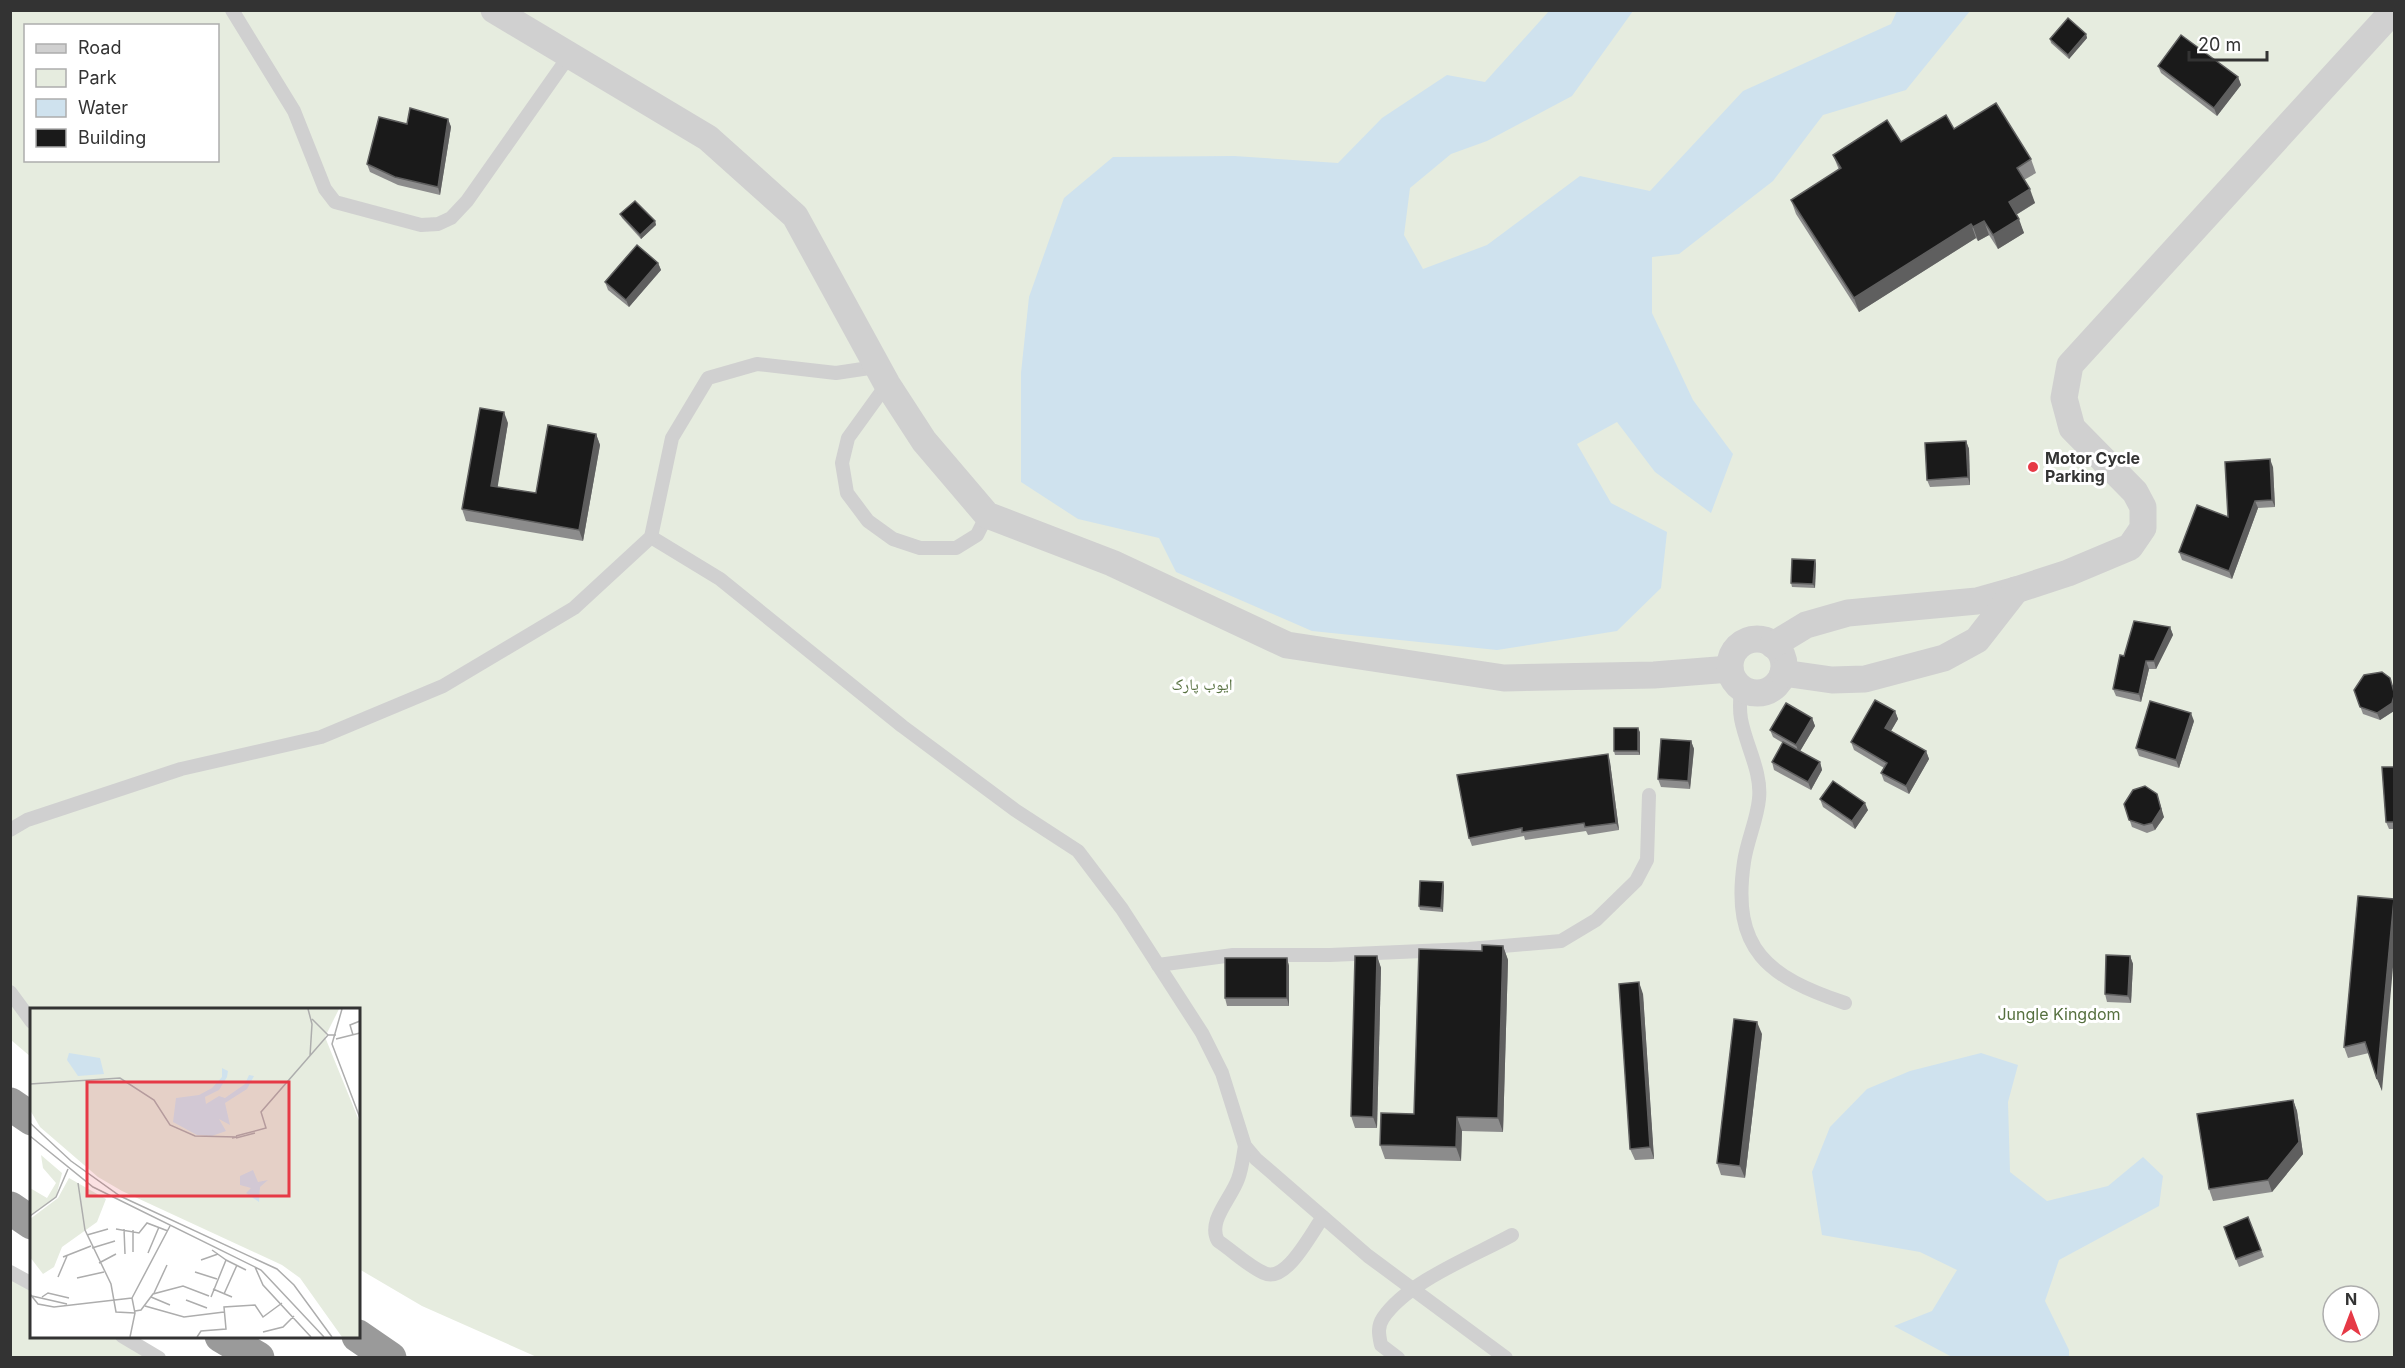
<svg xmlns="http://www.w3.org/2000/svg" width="2405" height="1368" font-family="Inter,'Noto Naskh Arabic',sans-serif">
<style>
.green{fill:#e6ecdf;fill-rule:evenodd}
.water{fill:#cfe2ee}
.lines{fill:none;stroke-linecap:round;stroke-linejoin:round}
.lane{stroke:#d0d0d0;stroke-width:14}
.street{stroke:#d0d0d0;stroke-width:27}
.highway{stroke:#9a9a9a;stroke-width:33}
.wall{fill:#8c8c8c}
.shaded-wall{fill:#5f5f5f}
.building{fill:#1a1a1a;stroke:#5f5f5f;stroke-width:1.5}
.poi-dot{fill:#e63946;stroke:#fff;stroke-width:2}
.labels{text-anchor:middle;stroke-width:6;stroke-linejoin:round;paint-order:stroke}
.poi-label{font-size:16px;font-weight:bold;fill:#333;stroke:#fff;text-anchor:start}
.park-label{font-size:16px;fill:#56703f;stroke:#fff}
.inset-road{fill:none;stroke:#adadad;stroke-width:1.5}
.view{fill:#e63946;fill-opacity:0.15;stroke:#e63946;stroke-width:3}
.inset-edge{fill:none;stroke:#333;stroke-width:3}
</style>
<rect width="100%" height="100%" fill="#fff"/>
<g class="green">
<path d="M10 11H2394V1357L539 1358 422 1306 359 1269 358 1010H32L31 1057 11 1040ZM26 26H218V160H26ZM2333 1296H2369V1332H2333Z"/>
<path d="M10 1274 31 1286 32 1336 121 1337 158 1357H11Z"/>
</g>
<g class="water">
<path d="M1549 11H1633L1572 96 1487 141 1451 154 1410 188 1404 235 1423 269 1487 245 1580 176 1650 191 1743 91 1891 24 1897 11H1970L1906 90 1823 115 1773 181 1679 254 1652 257V313L1693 400 1733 454 1711 513 1655 472 1617 422 1577 444 1611 503 1667 532 1661 588 1617 631 1497 650 1312 631 1176 572 1159 538 1078 519 1021 482V373L1029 297 1064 198 1113 157 1234 156 1338 163 1382 118 1447 75 1485 82Z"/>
<path d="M1981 1053 2018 1065 2008 1102 2010 1172 2047 1201 2108 1186 2143 1157 2163 1176 2159 1206 2059 1260 2045 1301 2069 1350V1357H1952L1894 1326 1932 1311 1957 1270 1920 1252 1822 1235 1812 1172 1830 1127 1867 1089 1910 1071Z"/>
</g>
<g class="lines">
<g class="lane">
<path d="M232 10 294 111 325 189 335 202 421 225 438 224 451 218 467 201 569 56"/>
<path d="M887 384 848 438 842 463 847 493 868 521 893 539 920 548H956L977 535 987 515"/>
<path d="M651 537 720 579 902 726 1015 810 1078 851 1122 909 1202 1033 1222 1073 1245 1146 1256 1159 1368 1256 1506 1358"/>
<path d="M1741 687C1740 698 1739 709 1741 719 1746 746 1762 772 1759 799 1757 820 1747 841 1744 862 1731 950 1768 977 1845 1003"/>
<path d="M10 830 27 820 181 769 321 737 443 686 574 608 651 537 672 438 708 378 757 364 836 373 876 367"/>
<path d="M1158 965 1233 955H1330L1469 949 1561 941 1596 920 1636 881 1647 860 1649 795"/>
<path d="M10 992 32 1022"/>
<path d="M1245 1146C1243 1157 1242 1169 1238 1179 1231 1199 1207 1221 1218 1241 1233 1251 1248 1266 1264 1273 1286 1284 1311 1233 1323 1217"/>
<path d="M10 1272 32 1284"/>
<path d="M122 1336 159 1358"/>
<path d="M1398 1358 1381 1345C1379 1335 1377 1327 1383 1318 1408 1281 1474 1256 1512 1235"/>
</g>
<g class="street">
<path d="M494 10 708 138 795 216 887 384 924 441 987 515 1112 563 1287 645 1504 678 1654 675 1730 669"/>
<circle cx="1757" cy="666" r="27"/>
<path d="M1773 645 1806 625 1848 613 1977 601 2016 590 2068 573 2130 547 2143 528V507L2135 492 2072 428 2064 398 2070 365 2394 10"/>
<path d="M1783 673 1832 680 1865 679 1944 658 1977 640 2016 590"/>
</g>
<g class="highway">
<path d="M10 1104 32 1119"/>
<path d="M10 1208 32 1223"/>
<path d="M221 1336 258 1358"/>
<path d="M358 1336 390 1358"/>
</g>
</g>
<g class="wall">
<path d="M2086 34 2087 38 2069 59 2051 43 2050 39Z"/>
<path d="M2158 66 2238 77 2241 85 2217 116 2161 73Z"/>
<path d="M448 119 451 127 440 195 398 185 370 172 367 164 407 124Z"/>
<path d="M1954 129 2031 159 2036 173 2024 180 2035 203 2016 215 2024 233 1998 249 1989 235 1978 241 1976 238 1859 312 1796 214 1791 200 1839 170 1833 155 1901 142Z"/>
<path d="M620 214 655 221 656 225 641 239 622 218Z"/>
<path d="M658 263 661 270 629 307 608 290 605 282Z"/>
<path d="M508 423 497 487 536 493 596 434 600 445 583 541 466 521 462 509Z"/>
<path d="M1966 441 1969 449 1970 485 1930 487 1927 480Z"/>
<path d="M2273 467 2275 507 2258 508 2232 579 2182 560 2179 552 2228 517Z"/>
<path d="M1815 560 1816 564 1815 588 1792 587 1791 583Z"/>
<path d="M2170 627 2173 635 2156 669H2149L2141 702 2116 696 2113 689 2124 656Z"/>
<path d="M2354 690 2394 711 2380 720 2363 714Z"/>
<path d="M1895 711 1898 719 1891 731 1926 751 1929 759 1909 794 1884 781 1881 773 1884 768 1854 750 1851 742Z"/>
<path d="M1812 718 1815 726 1800 751 1820 762 1822 770 1811 790 1774 770 1772 762 1783 743 1773 737 1770 730Z"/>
<path d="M2194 721 2179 768 2139 756 2136 748Z"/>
<path d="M1640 732V755H1615L1614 751Z"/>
<path d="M1691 741 1694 749 1690 789 1661 787 1658 779Z"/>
<path d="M1610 762 1619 830 1588 835 1586 831 1525 840 1524 836 1472 846 1469 838Z"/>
<path d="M2394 767V829H2389L2386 822Z"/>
<path d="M1820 799 1868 810 1855 829 1823 807Z"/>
<path d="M2124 804 2164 817 2155 830 2147 833 2132 827Z"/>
<path d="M1443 882 1444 886 1443 912 1420 910 1419 906Z"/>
<path d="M2358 896 2382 1091 2369 1053 2348 1058 2344 1047Z"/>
<path d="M1503 946 1508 960 1503 1132 1462 1131 1461 1161 1385 1159 1380 1145 1414 1114 1482 951Z"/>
<path d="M1377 956 1381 968 1377 1128H1355L1351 1116Z"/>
<path d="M2130 956 2133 964 2131 1003 2107 1002 2105 994Z"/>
<path d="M1287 958 1289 966V1006H1227L1225 998Z"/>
<path d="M1643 994 1654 1159 1635 1160 1630 1149Z"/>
<path d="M1762 1034 1745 1178 1721 1175 1717 1163Z"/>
<path d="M2293 1100 2297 1111 2303 1154 2272 1192 2213 1201 2209 1189Z"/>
<path d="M2248 1217 2264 1257 2239 1267 2224 1227Z"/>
</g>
<g class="shaded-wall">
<path d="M2086 34 2087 38 2069 59 2068 55Z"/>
<path d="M2238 77 2241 85 2217 116 2214 108Z"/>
<path d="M448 119 451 127 440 195 438 187Z"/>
<path d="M2030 189 2035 203 2014 216 2009 202Z"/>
<path d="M2019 219 2024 233 1998 249 1993 235Z"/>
<path d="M655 221 656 225 641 239 640 235Z"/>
<path d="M1984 221 1989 235 1978 241 1973 227Z"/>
<path d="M1971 224 1976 238 1859 312 1854 298Z"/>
<path d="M658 263 661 270 629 307 626 300Z"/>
<path d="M504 412 508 423 496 497 491 486Z"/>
<path d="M596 434 600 445 583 541 579 530Z"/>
<path d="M1966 441 1969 449 1970 485 1968 477Z"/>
<path d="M2270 459 2273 467 2275 507 2272 500Z"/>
<path d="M2255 501 2258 508 2232 579 2229 571Z"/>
<path d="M1815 560 1816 564 1815 588 1813 584Z"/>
<path d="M2170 627 2173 635 2156 669 2154 661Z"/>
<path d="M2146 661 2149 669 2141 702 2139 694Z"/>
<path d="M2394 696V711L2380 720 2377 713Z"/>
<path d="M1895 711 1898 719 1888 736 1885 728Z"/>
<path d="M2191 713 2194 721 2179 768 2176 760Z"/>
<path d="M1812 718 1815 726 1799 753 1796 745Z"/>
<path d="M1638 728 1640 732V755L1638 751Z"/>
<path d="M1691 741 1694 749 1690 789 1688 781Z"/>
<path d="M1926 751 1929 759 1909 794 1906 786Z"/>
<path d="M1608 754 1610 762 1619 830 1616 823Z"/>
<path d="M1820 762 1822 770 1811 790 1808 782Z"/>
<path d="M2157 794 2164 817 2155 830 2152 823Z"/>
<path d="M1865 803 1868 810 1855 829 1852 821Z"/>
<path d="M1443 882 1444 886 1443 912 1441 908Z"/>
<path d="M2394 900V956L2382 1091 2377 1079Z"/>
<path d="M1503 946 1508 960 1503 1132 1498 1118Z"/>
<path d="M1377 956 1381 968 1377 1128 1373 1117Z"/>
<path d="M2130 956 2133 964 2131 1003 2128 996Z"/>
<path d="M1287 958 1289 966V1006L1287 998Z"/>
<path d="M1639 982 1643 994 1654 1159 1650 1147Z"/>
<path d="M1757 1022 1762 1034 1745 1178 1740 1166Z"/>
<path d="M2293 1100 2297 1111 2303 1154 2272 1192 2268 1180Z"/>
<path d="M1457 1117 1462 1131 1461 1161 1456 1147Z"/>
</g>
<g class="building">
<path d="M2068 18 2086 34 2068 55 2050 39Z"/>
<path d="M2181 35 2238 77 2214 108 2158 66Z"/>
<path d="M1996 103 2031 159 2017 168 2030 189 2009 202 2019 219 1993 235 1984 221 1973 227 1971 224 1854 298 1791 200 1841 168 1833 155 1887 120 1901 142 1946 115 1954 129Z"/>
<path d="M410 108 448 119 438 187 395 177 367 164 379 117 407 124Z"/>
<path d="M635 201 655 221 640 235 620 214Z"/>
<path d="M637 245 658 263 626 300 605 282Z"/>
<path d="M480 408 504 412 491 486 536 493 548 425 596 434 579 530 462 509Z"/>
<path d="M1966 441 1968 477 1927 480 1925 443Z"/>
<path d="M2270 459 2272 500 2255 501 2229 571 2179 552 2197 505 2228 517 2225 462Z"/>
<path d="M1792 559 1815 560 1813 584 1791 583Z"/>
<path d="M2134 621 2170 627 2154 661H2146L2139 694 2113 689 2120 655 2124 656Z"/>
<path d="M2382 672 2390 678 2394 692V696L2392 703 2377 713 2360 707 2354 690 2364 675Z"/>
<path d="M1875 700 1895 711 1885 728 1926 751 1906 786 1881 773 1887 763 1851 742Z"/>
<path d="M2150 701 2191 713 2176 760 2136 748Z"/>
<path d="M1786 703 1812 718 1796 745 1770 730Z"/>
<rect x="1614" y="728" width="24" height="23"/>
<path d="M1661 739 1691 741 1688 781 1658 779Z"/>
<path d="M1783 742 1820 762 1808 782 1772 762Z"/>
<path d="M1608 754 1616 823 1585 827 1584 823 1522 832V828L1469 838 1457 775Z"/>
<path d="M2382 767H2394V822H2386Z"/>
<path d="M1833 781 1865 803 1852 821 1820 799Z"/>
<path d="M2145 786 2157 794 2161 809 2152 823 2144 825 2129 820 2124 804 2133 790Z"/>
<path d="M1420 881 1443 882 1441 908 1419 906Z"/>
<path d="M2358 896 2394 899 2377 1079 2365 1042 2344 1047Z"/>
<path d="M1482 945 1503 946 1498 1118 1457 1117 1456 1147 1380 1145 1381 1113 1414 1114 1419 949 1482 951Z"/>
<path d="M2106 955 2130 956 2128 996 2105 994Z"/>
<path d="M1355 956H1377L1373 1117 1351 1116Z"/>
<rect x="1225" y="958" width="62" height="40"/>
<path d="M1639 982 1650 1147 1630 1149 1619 984Z"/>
<path d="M1734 1019 1757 1022 1740 1166 1717 1163Z"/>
<path d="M2293 1100 2299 1142 2268 1180 2209 1189 2197 1114Z"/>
<path d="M2248 1217 2261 1250 2236 1259 2224 1227Z"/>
</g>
<circle class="poi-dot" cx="2033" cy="467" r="6"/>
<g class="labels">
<g class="poi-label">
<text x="2045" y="464">Motor Cycle<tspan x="2045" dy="18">Parking</tspan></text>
</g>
<g class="park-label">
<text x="1202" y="690">ایوب پارک</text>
<text x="2059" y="1020">Jungle Kingdom</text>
</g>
</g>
<g transform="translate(30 1008)">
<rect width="330" height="330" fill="#fff"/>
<path d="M0 1H309L295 29 330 115V329H312L270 270 252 257 92 183 68 169 10 119 0 102ZM11 147 32 165 26 189 0 208V180L17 190 26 175 13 160ZM39 170 76 191 67 214 32 239 24 259 13 266 0 249V211L28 190Z" fill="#e6ecdf"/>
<path d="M39 45 70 50 74 66 48 68 37 52ZM192 60 198 63 197 69 189 82 175 89 176 96 189 88 195 90 215 76 219 67 224 68 217 81 195 95 200 117 189 111 196 123 182 128 167 127 143 114 146 90 169 87 182 80 192 69ZM223 162 228 174 238 172 230 179 229 194 216 185 221 180 210 177V168Z" fill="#cfe2ee"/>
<path class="inset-road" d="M278 1 282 16 280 48M312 1 302 36 330 110M282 11 298 27M323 27 320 17 330 13M306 31 330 25M0 76 90 70 124 92 140 117 165 128 207 129 202 130M0 115 41 153 90 188 247 261 264 277 302 329M0 128 63 179 231 262 294 329M206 128 236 120 231 104 298 27H306M206 130 225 125M48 175 55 222 81 276 86 304 105 305M0 208 26 189 38 161M86 221 109 225 117 215 138 223M94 221 95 246M103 222V244M57 227 78 221M62 240 85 233M118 245 129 219M33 249 61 238M171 252 188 246M196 252 216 262M69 255 86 246M225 259 233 277 281 329M165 264 187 271M28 269 37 248M47 270 74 264M183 281 202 289M124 285 137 257M0 286 8 296 24 299 102 290M194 286 207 257M2 288 37 296M12 289 18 285 39 290M121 289 140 297M181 289 196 252 182 242M156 292 177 300M115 298 154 309 194 304M105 303 111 302 123 286 153 278 179 288M233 324 253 319 264 308M100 329 105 305 102 290 140 218M167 329 171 323 196 321 194 299 225 297 233 309 252 295"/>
<path class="view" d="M57 74H259V188H57Z"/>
<rect width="330" height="330" class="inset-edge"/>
</g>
<rect width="2405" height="1368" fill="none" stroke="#333333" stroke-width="24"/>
<rect x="24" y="24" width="195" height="138" fill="#ffffff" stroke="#adadad" stroke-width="1.5"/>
<rect x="36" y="44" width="30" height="9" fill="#d0d0d0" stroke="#adadad" stroke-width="1.5"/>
<text x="78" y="54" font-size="18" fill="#333333">Road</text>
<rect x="36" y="69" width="30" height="18" fill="#e6ecdf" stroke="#adadad" stroke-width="1.5"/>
<text x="78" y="84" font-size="18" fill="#333333">Park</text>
<rect x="36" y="99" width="30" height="18" fill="#cfe2ee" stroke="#adadad" stroke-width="1.5"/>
<text x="78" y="114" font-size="18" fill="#333333">Water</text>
<rect x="36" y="129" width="30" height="18" fill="#1a1a1a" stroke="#adadad" stroke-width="1.5"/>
<text x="78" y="144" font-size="18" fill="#333333">Building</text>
<g transform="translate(2351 1314)"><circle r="28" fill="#ffffff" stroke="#adadad" stroke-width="1.5"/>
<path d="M0-4.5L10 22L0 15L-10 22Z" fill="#e63946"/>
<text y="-9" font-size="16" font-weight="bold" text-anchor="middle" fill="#333333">N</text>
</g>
<path d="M2189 51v9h78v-9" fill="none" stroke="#333333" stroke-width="3"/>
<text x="2198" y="51" font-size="18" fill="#333333" stroke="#ffffff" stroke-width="4.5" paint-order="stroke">20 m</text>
</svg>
